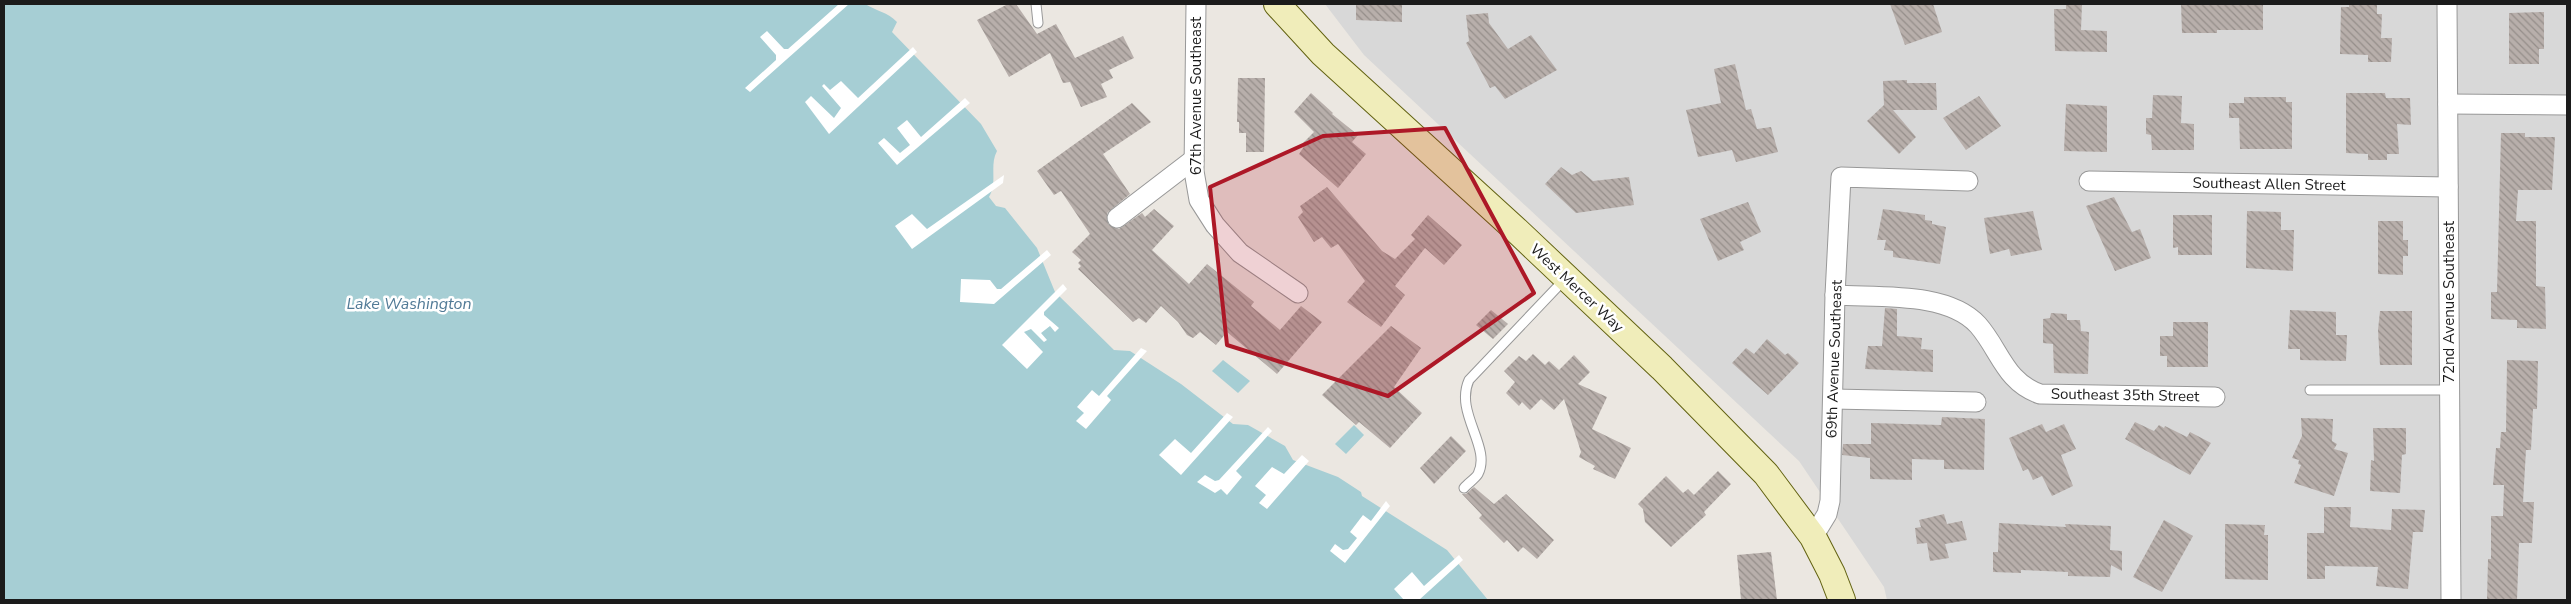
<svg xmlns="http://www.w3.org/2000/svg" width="2571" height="604" font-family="'Nunito Sans',sans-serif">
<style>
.residential{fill:#d8d8d8}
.water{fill:#a6ced4}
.pier{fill:#fff}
.building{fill:url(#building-back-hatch)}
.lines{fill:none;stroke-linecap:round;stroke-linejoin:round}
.lane-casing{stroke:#989898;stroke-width:11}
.street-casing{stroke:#989898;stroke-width:21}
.secondary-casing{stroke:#626211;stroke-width:28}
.lane{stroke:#fff;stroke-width:9}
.street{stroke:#fff;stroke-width:19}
.secondary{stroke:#f0edba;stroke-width:26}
.marked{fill:#ad1827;fill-opacity:0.2;stroke:#ad1827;stroke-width:4;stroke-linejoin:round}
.labels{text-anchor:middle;stroke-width:5;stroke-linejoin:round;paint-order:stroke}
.street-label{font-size:15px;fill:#1b1b1b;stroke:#fff}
.water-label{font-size:16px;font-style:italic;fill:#517a96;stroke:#fff}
</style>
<defs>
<pattern id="building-back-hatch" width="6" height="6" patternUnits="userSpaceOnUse" patternTransform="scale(1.25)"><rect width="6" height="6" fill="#b8afab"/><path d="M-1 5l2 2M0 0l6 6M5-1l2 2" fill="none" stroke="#958e8a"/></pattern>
</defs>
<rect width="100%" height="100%" fill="#ebe7e1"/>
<path class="residential" d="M1325 4H2567V600H1887L1884 587 1799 461 1364 55Z"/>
<g class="water">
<path d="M4 4H865C876 11 888 12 897 22L892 32 981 124 997 151C989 166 998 182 989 197L996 206 1005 208 1037 248 1055 292 1114 350 1130 351 1181 384 1233 424 1248 425 1285 446 1293 460 1338 477 1361 492 1362 496 1447 550 1488 600H4Z"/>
<path d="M1223 360 1250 381 1238 393 1212 371Z"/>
<path d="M1354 425 1364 435 1346 454 1335 444Z"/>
</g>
<g class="pier">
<path d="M839 4H849L750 92 745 88 776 60V55L760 37 767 31 784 49H788Z"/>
<path d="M913 47 917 52 829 134 805 102 811 96 834 118 841 108 822 86 824 84 830 90 841 81 858 98Z"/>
<path d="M965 98 970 103 897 165 878 143 884 138 900 153 910 145 897 128 907 120 921 137Z"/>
<path d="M1004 175 1003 183 912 249 895 226 912 214 927 229Z"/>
<path d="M1047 250 1051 255 994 304 960 302 961 279 990 280 997 289H1001Z"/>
<path d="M1063 284 1067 289 1044 312V315L1059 328 1055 332 1050 326 1041 333 1047 340 1044 342 1031 329 1024 332 1043 352 1027 369 1002 345Z"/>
<path d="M1141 348 1147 351 1107 396 1111 400 1086 429 1076 421 1084 413 1077 407 1092 390 1099 396Z"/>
<path d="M1227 413 1233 417 1181 475 1159 455 1175 439 1191 453Z"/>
<path d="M1268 427 1272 431 1236 471 1242 477 1227 495 1221 489 1215 493 1197 482 1205 475 1215 481 1219 480Z"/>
<path d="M1302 455 1309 461 1267 509 1259 503 1266 495 1255 486 1272 467 1284 474Z"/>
<path d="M1386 501 1390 506 1345 563 1330 551 1335 544 1343 550 1348 549 1357 538 1350 532 1363 515 1371 521Z"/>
<path d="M1459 555 1463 560 1419 600H1404L1394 589 1412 572 1424 586Z"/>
</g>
<g class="building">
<path d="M1008 4H1016L1037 34 1056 24 1075 58 1123 36 1134 58 1109 70 1113 78 1101 84 1107 97 1081 107 1070 82 1063 83 1050 53 1009 77 977 20Z"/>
<path d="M1356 4H1402V22L1356 20Z"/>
<path d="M1890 4H1933L1942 32 1905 45Z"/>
<path d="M2066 4H2082L2081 30 2107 31V52L2055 51 2054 9H2066Z"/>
<path d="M2181 4H2263V30H2217V33H2182Z"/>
<path d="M2349 4H2377V14H2382L2381 38H2392L2391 62H2368V55L2340 54 2341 7H2349Z"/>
<path d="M2544 12V49H2539V64H2509V13Z"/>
<path d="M1488 13 1489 23 1508 49 1531 35 1557 70 1505 99 1495 86 1490 88 1466 43 1469 41 1466 15Z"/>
<path d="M1735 64 1746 110 1751 109 1757 129 1771 127 1778 152 1736 162 1732 150 1698 157 1686 110 1721 103 1714 69Z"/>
<path d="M1238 78H1265L1264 152H1246V133H1239V122H1237Z"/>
<path d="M1907 80V83H1936L1937 110H1893L1916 137 1899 154 1867 121 1884 105 1883 81Z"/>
<path d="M1311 93 1333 113 1332 114 1358 135 1352 142 1366 154 1338 188 1299 154 1305 145 1303 143 1314 132 1294 112Z"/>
<path d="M2346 93H2385L2386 98H2410L2411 125 2397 124 2399 154H2387V160H2368V154L2346 153Z"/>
<path d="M2153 95 2182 96 2181 123 2194 124V150H2152L2151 135 2146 134V118H2152Z"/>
<path d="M1979 96 2001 126 1966 150 1943 118Z"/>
<path d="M2244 97H2286V102H2292V149H2240L2239 118H2229V103H2244Z"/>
<path d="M1132 103 1151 122 1103 154 1130 194 1107 213 1108 224 1119 229 1142 213 1145 217 1154 209 1174 226 1152 250 1189 284 1207 264 1254 302 1251 306 1280 330 1301 306 1322 322 1277 374 1227 332 1216 345 1200 332 1193 338 1187 335 1178 322 1161 306 1146 323 1139 318 1133 322 1078 269 1081 266 1078 263 1081 260 1072 252 1090 234 1061 191 1054 195 1037 171Z"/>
<path d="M2066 104 2107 106V152L2064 151Z"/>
<path d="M2501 133H2525V137H2555L2552 190H2518L2516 221H2536V286L2545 287 2546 329 2517 328V320L2491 319V292H2497Z"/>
<path d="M1561 167 1572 175 1581 171 1593 181 1629 177 1634 205 1576 213 1545 184Z"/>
<path d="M1327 187 1382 251 1395 259 1415 239 1411 235 1428 215 1462 245 1444 265 1425 248 1395 286 1405 295 1381 327 1347 302 1365 281 1338 244 1331 248 1322 237 1314 242 1298 217 1303 212 1300 206Z"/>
<path d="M2114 197 2132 232 2140 229 2151 258 2115 271 2086 206Z"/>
<path d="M1748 202 1761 232 1740 242 1744 250 1718 261 1700 219Z"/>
<path d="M1883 209 1925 215V220L1932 221V224L1946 227 1940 264 1893 257V251L1884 250 1886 240H1877Z"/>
<path d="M2033 211 2042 250 2011 256 2009 249 1990 254 1984 218Z"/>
<path d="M2247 211 2281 212V230H2294L2293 271 2246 268Z"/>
<path d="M2173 215H2212V255H2178V247L2173 248Z"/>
<path d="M2378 221H2403V240H2408V256H2403V275L2378 274Z"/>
<path d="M1885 308 1897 309V336L1922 338 1921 349 1933 350V372L1865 369 1868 346H1882Z"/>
<path d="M1491 310 1508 324 1493 339 1476 325Z"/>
<path d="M2290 310 2336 312V335H2347L2346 361 2300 360V349H2288Z"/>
<path d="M2380 311H2412V365H2380L2378 330Z"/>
<path d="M2051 313 2067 314V320H2080L2081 331 2089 332 2088 374 2054 373 2053 344 2043 343V319L2050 318Z"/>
<path d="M2173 322H2208V367H2167V356H2160V336H2173Z"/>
<path d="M1391 326 1421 348 1394 387 1422 413 1390 448 1359 422 1356 425 1322 395Z"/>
<path d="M1767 339 1785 355 1788 353 1799 363 1768 395 1732 363 1746 348 1754 354Z"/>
<path d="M1533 354 1545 365 1549 361 1559 370 1574 355 1590 372 1578 384 1607 397 1592 429 1631 448 1615 479 1593 469 1595 466 1579 457 1581 452 1564 399 1554 410 1541 399 1530 410 1522 402 1519 406 1506 393 1515 382 1504 371 1519 356 1526 361Z"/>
<path d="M2507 360 2538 361 2537 409H2533L2531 450H2526L2523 502H2534L2532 543H2519L2517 600H2487L2488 559H2491V516H2503L2504 485H2493L2496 448H2500L2501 432H2506Z"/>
<path d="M1942 417 1985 419 1984 470 1944 469V460L1912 459V480L1870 479V458L1842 455 1843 444H1871V423L1941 425Z"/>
<path d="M2301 418 2333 419 2332 441 2337 444 2334 449 2348 453 2334 496 2294 483 2301 465 2298 464 2299 460 2292 458 2302 436Z"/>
<path d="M2135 422 2154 431 2159 425 2164 428 2165 426 2187 437 2190 432 2211 443 2190 475 2125 439Z"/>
<path d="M2042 424 2046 432 2064 424 2076 449 2061 455 2073 486 2052 496 2042 476 2033 480 2028 469 2023 471 2009 438Z"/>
<path d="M2373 428H2406V454L2402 455 2400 493 2370 491 2371 460 2374 461Z"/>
<path d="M1451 436 1466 451 1434 484 1420 468Z"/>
<path d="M1718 471 1731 484 1704 512 1706 515 1671 547 1645 522 1643 509 1638 504 1666 476 1683 493 1688 489 1694 495Z"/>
<path d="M1474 487 1494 504 1506 494 1554 540 1537 559 1523 547 1518 552 1507 540 1504 543 1479 518 1482 515 1462 494H1466Z"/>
<path d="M2324 507H2351L2350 527 2391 530 2392 509 2425 510 2423 532H2413L2408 589 2376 586 2378 567 2325 566V579H2307V533H2324Z"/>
<path d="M1944 514 1947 524 1962 521 1967 540 1945 544 1949 558 1930 561 1927 543 1917 544 1915 528 1921 527 1919 520Z"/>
<path d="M2164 520 2193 536 2162 592 2133 577Z"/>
<path d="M1999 523 2066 527 2065 524 2111 526 2110 550 2122 551V571L2111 565 2110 577 2068 576V572L2021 570V573L1993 572V552H1998Z"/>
<path d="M2225 524 2265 525 2264 535H2268V580L2225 579Z"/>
<path d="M1771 552 1777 600H1741L1737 555Z"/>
</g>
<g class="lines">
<g class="lane-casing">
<g id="lane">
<path d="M1036 4 1038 23"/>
<path d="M2310 390H2450"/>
<path d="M1464 488C1468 483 1475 479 1478 474 1492 447 1454 413 1469 380L1564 280"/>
</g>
</g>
<g class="street-casing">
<g id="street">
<path d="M1196 4 1194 171 1199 200 1215 225 1240 253 1298 293"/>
<path d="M2447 4 2451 600"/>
<path d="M2448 104 2567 105"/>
<path d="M2089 181 2448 187"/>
<path d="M1117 218 1194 159"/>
<path d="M1835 295C1877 298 1947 291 1978 325 2000 350 2005 382 2040 394L2215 397"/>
<path d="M1833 399 1976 402"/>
<path d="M1813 537 1827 514 1830 501 1835 295 1841 177 1968 181"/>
</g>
</g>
<g class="secondary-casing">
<path id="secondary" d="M1277 4 1323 54 1515 229 1662 368 1766 474 1813 537 1832 574 1842 600"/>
</g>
<use href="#lane" class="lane"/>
<use href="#street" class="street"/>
<use href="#secondary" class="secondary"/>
</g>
<path class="marked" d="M1445 128 1534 293 1388 396 1227 345 1210 187 1323 136Z"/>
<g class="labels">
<g class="street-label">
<text transform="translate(1196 96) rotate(-90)" y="5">67th Avenue Southeast</text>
<text transform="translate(2269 184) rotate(1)" y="5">Southeast Allen Street</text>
<text transform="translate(1577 288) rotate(43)" y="5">West Mercer Way</text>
<text transform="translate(2449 302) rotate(-90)" y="5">72nd Avenue Southeast</text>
<text transform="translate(1834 359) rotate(-88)" y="5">69th Avenue Southeast</text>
<text transform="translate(2125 395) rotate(1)" y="5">Southeast 35th Street</text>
</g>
<g class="water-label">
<text x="409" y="309">Lake Washington</text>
</g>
</g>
<rect width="2571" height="604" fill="none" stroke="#1b1b1b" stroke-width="10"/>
</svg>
